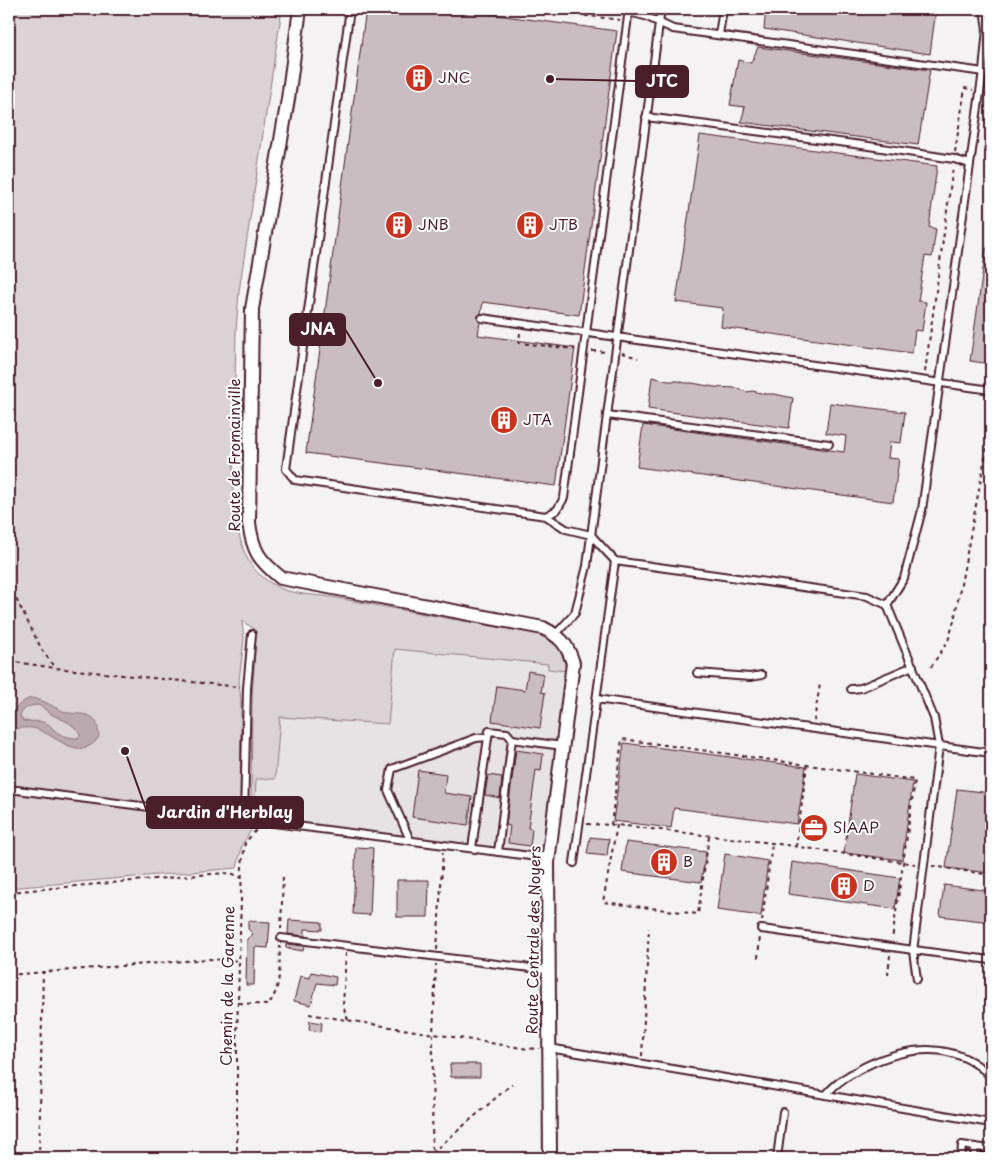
<svg xmlns="http://www.w3.org/2000/svg" width="1000" height="1167" font-family="'Playpen Sans',sans-serif">
<style>
.built{fill:#e7e2e3}
.green{fill:#dbd2d5;stroke:#927880}
.water{fill:#baa9ae;stroke:#8d727a;fill-rule:evenodd}
.building{fill:#cabdc1;stroke:#4a1f2b}
.lines{fill:none;stroke-linecap:round;stroke-linejoin:round}
.lane-casing{stroke:#4a1f2b;stroke-width:10}
.street-casing{stroke:#4a1f2b;stroke-width:16}
.path{stroke:#4a1f2b;stroke-width:2;stroke-dasharray:4 4;stroke-linecap:butt}
.lane{stroke:#fff;stroke-width:6}
.street{stroke:#fff;stroke-width:12}
.labels{text-anchor:middle;stroke-width:4;stroke-linejoin:round;paint-order:stroke}
.poi-label{font-size:15px;fill:#4a1f2b;stroke:#fff;text-anchor:start}
.street-label{font-size:15px;fill:#4a1f2b;stroke:#fff}
.leader{fill:none;stroke:#4a1f2b;stroke-width:2}
.callout-dot{fill:#4a1f2b;stroke:#fff;stroke-width:2}
.callout{fill:#4a1f2b;stroke:#4a1f2b;stroke-width:2}
.callout-label{font-size:16px;text-anchor:middle;font-weight:bold;fill:#fff}
</style>
<rect width="100%" height="100%" fill="#f4f2f2"/>
<filter id="ink" filterUnits="userSpaceOnUse"><feTurbulence type="fractalNoise" baseFrequency=".02" numOctaves="2"/><feDisplacementMap in="SourceGraphic" scale="10" xChannelSelector="R" yChannelSelector="G"/><feConvolveMatrix kernelMatrix="1 2 1 2 8 2 1 2 1" color-interpolation-filters="sRGB"/></filter>
<g filter="url(#ink)">
<path class="built" d="M394 649 548 664V669L566 671 545 846 531 851 529 859 393 842 394 833 268 819 260 817 254 812 256 779H275L279 717Z"/>
<path class="green" d="M9 9H282L239 291 236 331 232 528 237 527C244 553 247 568 271 583 289 596 316 594 337 598 402 610 467 622 533 633 556 642 563 645 566 671L548 669V664L395 649 388 724 280 717 275 779H256L254 812 251 809 252 697 256 636 253 628 242 621 244 639 239 681 241 702 240 822 255 824 242 845 237 868 9 888Z"/>
<path class="water" d="M32 698C45 700 54 708 65 712 74 715 85 712 93 718 98 723 98 730 99 737 79 765 55 733 33 728 25 727 16 729 9 729V715C16 708 22 700 32 698ZM38 705C44 707 46 711 51 714 63 721 74 722 80 735L78 738C70 738 62 736 55 731 52 728 51 725 46 723 39 720 30 722 23 721L20 716C24 707 29 706 38 705Z"/>
<g class="building">
<path d="M366 9H452L617 31 579 315 483 302 481 313 477 317 480 322 478 335 575 348 556 486 306 453Z"/>
<path d="M766 9H936L930 54 764 29Z"/>
<path d="M758 47 930 70 918 145 741 122 745 107 730 105 738 60 751 63Z"/>
<path d="M700 135 937 166 929 227 936 229 932 257 925 256 918 301 926 302 922 331 915 330 912 353 721 327 723 308 676 302Z"/>
<path d="M986 248H991V364L970 361Z"/>
<path d="M652 377 668 381H679L685 383H692L714 387 736 388 747 392 752 391 765 394H774L793 398 789 428 648 409Z"/>
<path d="M830 403 905 412 901 443 890 442 888 458 899 459 893 502 637 467 643 425 844 452 846 436 826 433Z"/>
<path d="M528 671 544 674 541 692 545 693 540 728 492 721 497 686 525 690Z"/>
<path d="M624 743 806 767 797 824 674 808 671 828 613 821Z"/>
<path d="M516 750 543 754 541 771 536 770 528 828 532 829 530 846 508 843 510 826 506 825Z"/>
<path d="M418 770 446 774 444 793 472 797 468 825 412 817Z"/>
<path d="M855 774 913 782 902 860 844 853Z"/>
<path d="M488 775 502 777 500 798 485 795Z"/>
<path d="M957 789 991 793V873L946 868Z"/>
<path d="M590 837 609 839 607 856 587 854Z"/>
<path d="M626 842 706 852 701 882 622 872Z"/>
<path d="M356 847 373 848 370 915 353 914Z"/>
<path d="M725 854 768 861 761 916 717 910Z"/>
<path d="M792 862 900 878 895 909 788 894Z"/>
<path d="M397 880H429L428 917H397Z"/>
<path d="M944 885 991 891V922L940 916Z"/>
<path d="M289 920 322 922V930L305 929V936L288 934Z"/>
<path d="M248 921 270 922 268 948 255 947 254 985H246L247 939 253 934 248 929Z"/>
<path d="M286 944 304 946 303 951 286 948Z"/>
<path d="M311 972 336 977 335 985 317 983 311 1005 294 1001 300 976 310 978Z"/>
<path d="M310 1021 322 1023 321 1032 309 1030Z"/>
<path d="M450 1064H480V1077H451Z"/>
</g>
<g class="lines">
<g class="lane-casing">
<g id="lane">
<path d="M350 9 286 469 295 480 546 516 557 510 564 498 629 9"/>
<path d="M628 12 645 16 673 29 991 73"/>
<path d="M719 35 723 9"/>
<path d="M646 117 862 145 954 159 970 164"/>
<path d="M482 318 991 390"/>
<path d="M607 415 829 444"/>
<path d="M546 516 566 529 591 535 615 561 867 596 887 605 934 718 939 746 913 951 917 979"/>
<path d="M887 605 904 578 922 510 983 71 987 29 984 9"/>
<path d="M556 634 575 613 587 566 661 9"/>
<path d="M697 673 750 677 762 675"/>
<path d="M851 689 861 688 913 666"/>
<path d="M596 699 991 753"/>
<path d="M512 739 562 746"/>
<path d="M9 789 530 856H548"/>
<path d="M244 819 247 688 252 634"/>
<path d="M410 840 388 790 392 769 476 738 488 737"/>
<path d="M472 848 489 731 507 733 512 739 498 852"/>
<path d="M574 863 615 561"/>
<path d="M761 929C838 939 914 951 991 960"/>
<path d="M281 938 547 970"/>
<path d="M549 1048 991 1123"/>
<path d="M826 1095C837 1081 851 1074 866 1066 908 1046 956 1040 991 1077"/>
<path d="M975 1147 991 1149"/>
<path d="M777 1158 783 1112"/>
<path d="M961 1158 962 1145 975 1147 974 1158"/>
</g>
</g>
<g class="street-casing">
<path id="street" d="M300 9 288 99 252 309 249 523C253 552 259 560 281 578L543 628C561 637 567 644 573 663L548 862 550 1158"/>
</g>
<g class="path">
<path d="M547 9V11L620 20"/>
<path d="M955 152 965 88 973 90"/>
<path d="M520 333 519 343 575 349"/>
<path d="M592 351 608 352"/>
<path d="M622 353 638 358"/>
<path d="M925 372 953 167"/>
<path d="M9 585 42 650 55 668"/>
<path d="M9 661 55 668 240 687"/>
<path d="M931 667 948 641 954 621 991 426"/>
<path d="M814 721 820 684"/>
<path d="M587 824 617 825 772 843 915 864"/>
<path d="M611 825 622 739 915 780 892 940"/>
<path d="M617 825 603 902 698 914 709 836"/>
<path d="M796 847 807 765"/>
<path d="M932 866 991 875"/>
<path d="M9 892 211 874 231 873 242 878"/>
<path d="M762 921 772 844"/>
<path d="M281 929 283 876"/>
<path d="M437 950 443 852"/>
<path d="M346 953 343 1006 348 1020"/>
<path d="M758 958 760 936"/>
<path d="M9 975 209 959 240 961"/>
<path d="M888 975 890 955"/>
<path d="M239 1003 268 1005C282 988 279 966 280 946"/>
<path d="M309 1014 528 1049 539 1048"/>
<path d="M642 1056 649 928"/>
<path d="M39 1158 43 971"/>
<path d="M237 1158V1033L242 865 245 843 256 830"/>
<path d="M426 1158 512 1084"/>
<path d="M432 1158 433 1034 436 964"/>
</g>
<use href="#lane" class="lane"/>
<use href="#street" class="street"/>
</g>
</g>
<defs>
<g id="building-disc" transform="scale(1.4375)"><circle r="9.5" fill="#c8321e" stroke="#fff"/><path d="M-4-6H4V6H1V3H-1V6H-4ZM-2.5-4.3h1.7v1.8h-1.7ZM.8-4.3h1.7v1.8H.8ZM-2.5-1h1.7V.8h-1.7ZM.8-1h1.7V.8H.8Z" fill="#fff"/></g>
<g id="office-disc" transform="scale(1.4375)"><circle r="9.5" fill="#c8321e" stroke="#fff"/><path d="M-6-3h4V-5.5h4V-3h4V5H-6ZM-1-4.5V-3h2v-1.5ZM-6 0V1H6V0Z" fill="#fff"/></g>
</defs>
<g fill-rule="evenodd">
<use href="#building-disc" x="419" y="78"/>
<use href="#building-disc" x="399" y="225"/>
<use href="#building-disc" x="530" y="225"/>
<use href="#building-disc" x="504" y="420"/>
<use href="#office-disc" x="814" y="828"/>
<use href="#building-disc" x="664" y="862"/>
<use href="#building-disc" x="844" y="886"/>
</g>
<g class="labels">
<g class="poi-label">
<text x="438" y="83">JNC</text>
<text x="418" y="230">JNB</text>
<text x="549" y="230">JTB</text>
<text x="523" y="425">JTA</text>
<text x="833" y="833">SIAAP</text>
<text x="683" y="867">B</text>
<text x="863" y="891">D</text>
</g>
<g class="street-label">
<text transform="translate(235 455) rotate(-90)" y="5">Route de Fromainville</text>
<text transform="translate(534 940) rotate(-89)" y="5">Route Centrale des Noyers</text>
<text transform="translate(228 986) rotate(-89)" y="5">Chemin de la Garenne</text>
</g>
</g>
<path class="leader" d="M550 79L636 81M378 383L345 329M125 751L147 812"/>
<g class="callout-dot">
<circle cx="550" cy="79" r="5"/>
<circle cx="378" cy="383" r="5"/>
<circle cx="125" cy="751" r="5"/>
</g>
<g class="callout">
<rect x="636" y="66" width="52" height="31" rx="5"/>
<rect x="290" y="314" width="55" height="31" rx="5"/>
<rect x="147" y="797" width="156" height="31" rx="5"/>
</g>
<g class="callout-label">
<text x="662" y="87">JTC</text>
<text x="318" y="335">JNA</text>
<text x="225" y="818">Jardin d'Herblay</text>
</g>
<rect width="1000" height="1167" fill="none" stroke="#fff" stroke-width="30"/>
<rect x="15" y="15" width="970" height="1137" fill="none" stroke="#4a1f2b" stroke-width="2" filter="url(#ink)"/>
</svg>
